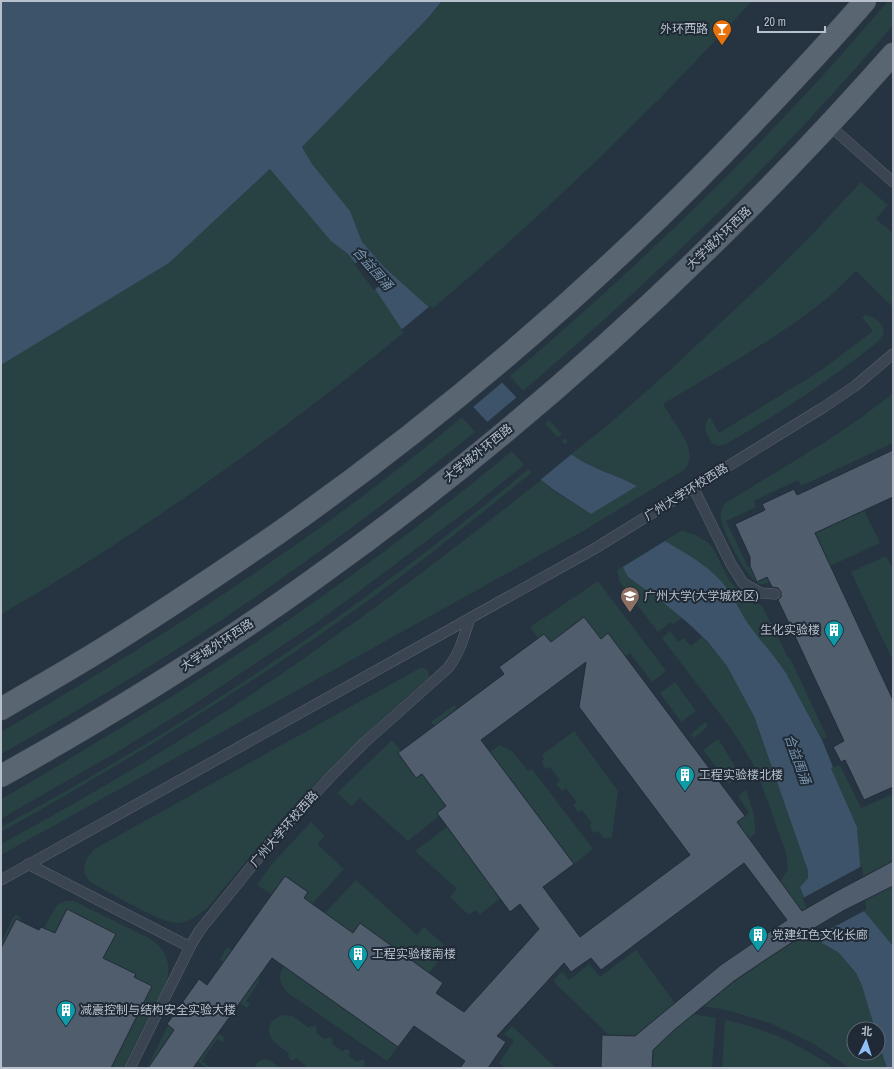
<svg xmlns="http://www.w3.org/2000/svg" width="894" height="1069" font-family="'Archivo Narrow','Noto Sans SC',sans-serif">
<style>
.green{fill:#284142}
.water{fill:#3c5369}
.pier{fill:#263441}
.building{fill:#505d6c;stroke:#212c38;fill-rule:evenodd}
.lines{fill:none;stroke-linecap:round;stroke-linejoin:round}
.service-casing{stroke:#58636e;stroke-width:11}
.primary-casing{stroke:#47515d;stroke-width:23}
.service{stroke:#3b4551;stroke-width:10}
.primary{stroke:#596571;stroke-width:22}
.labels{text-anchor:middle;stroke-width:4;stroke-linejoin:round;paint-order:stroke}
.poi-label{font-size:12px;fill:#b7c0cb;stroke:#1f2a36;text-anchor:start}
.street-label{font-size:12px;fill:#b7c0cb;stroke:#1f2a36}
.water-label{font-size:13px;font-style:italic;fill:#7894ad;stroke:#1f2a36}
</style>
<rect width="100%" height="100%" fill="#263441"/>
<g class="green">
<path d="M442 1H752C586 183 401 347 199 488 134 532 69 576 1 614V365L169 263 270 169 302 147 427 19Z"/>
<path d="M888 1H893V25C781 158 654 278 523 391L510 376C645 261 773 137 888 1Z"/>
<path d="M861 182 888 205 876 219 893 233V307L856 271C844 282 833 294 820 304 771 342 715 372 663 404 672 422 702 451 684 470L583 531 1 855V844C108 786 214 722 313 652 391 597 467 539 541 480L551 489 591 514 636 485C615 474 591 469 571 454L608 425 669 371 762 284 807 240Z"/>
<path d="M865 315C874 316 883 323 884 332L881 339C832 379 779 414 724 445L719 446 713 444C707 436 701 425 710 417L719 433 820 371 873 331 862 317Z"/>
<path d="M893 393V443L801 486 798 480 754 501 756 507 726 521 748 567 750 566 757 581 767 577 769 582C766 584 764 584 760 584 747 580 723 532 721 519 720 513 722 508 724 504 781 468 841 436 893 393Z"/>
<path d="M462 417 475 432C404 489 332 544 258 595 175 653 88 705 1 754V732C161 638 320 537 462 417Z"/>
<path d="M549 420 562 434 476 504 319 621 190 707 117 752 1 819V799C35 780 69 759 102 739 260 646 409 539 549 420Z"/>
<path d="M565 438 568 442C506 494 442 546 376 595 256 682 130 760 1 832V827C151 746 296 652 432 547 477 512 521 476 565 438Z"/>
<path d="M864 510 880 543 830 566 815 533Z"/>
<path d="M682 530 695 535 709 543 714 550 729 580 736 588 762 606 770 622H771L788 658H790L827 737 822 739 786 673 780 663 757 637 744 619 736 603 665 541 624 567 628 577 660 600 682 618 673 624 671 622 658 632 619 581 617 570Z"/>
<path d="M886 556 893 570V661L851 572Z"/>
<path d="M598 581 666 671 652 682 630 653 625 656 608 633 601 639 584 617 551 642 544 634 538 638 530 627Z"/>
<path d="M670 631 678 642 684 638 691 646 702 637C726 659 741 687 754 716L808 871V878L800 887 808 908 802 911 780 881 786 873 788 868 786 853 761 783 752 762 732 730 662 638Z"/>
<path d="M420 668 427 669 429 674 428 678C380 719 335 762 292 808 263 840 236 874 208 907 199 915 190 922 178 923 162 924 111 893 94 884 78 875 84 857 96 848Z"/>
<path d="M675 682 696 711 681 722 660 693Z"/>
<path d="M454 705 457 708 434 726 431 722Z"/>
<path d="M705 722 708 726 694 738 691 734Z"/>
<path d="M574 731 618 791 612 836 611 838H603L598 831 594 833 589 826 592 823 582 810 578 812 573 805 577 802 566 788 562 791 556 784 560 780 550 767 546 769 541 762 544 759 542 755Z"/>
<path d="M718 739 730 758 740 776 729 784 703 750Z"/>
<path d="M392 740 401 751 398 754 416 778 422 774 446 806 437 813 439 816 408 841 360 798 352 806 337 793Z"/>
<path d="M500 745 512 751 528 771 532 769 593 849 574 864 490 752Z"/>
<path d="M840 765 861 808 893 794V862L861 877 857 827 831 768Z"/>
<path d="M746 790C751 804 756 818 755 833L750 839 736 820 749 813 738 796Z"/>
<path d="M311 822 325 836 317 844 344 869 312 904 304 898 308 892 285 876 271 894 257 885 271 865Z"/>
<path d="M447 827 500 899 480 914 475 910 469 915 450 897 457 889 415 851Z"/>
<path d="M356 880 417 935 424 927 444 945 437 953 441 957 429 973 360 923 353 933 325 913Z"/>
<path d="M893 886V946L864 911 863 901Z"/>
<path d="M65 901H74L78 903 149 938C166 949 171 961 167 981L123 1068H111L136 975 44 928 57 905Z"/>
<path d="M16 915 21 917 20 920 16 919 1 948V940H2L14 916Z"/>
<path d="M816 927 821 940 825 945 839 953 856 973 862 986 875 1029H854V1053H878V1041L887 1068H849L814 1044 770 1023 726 1010 703 1006 750 969Z"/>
<path d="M227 947 232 950 224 962 220 959Z"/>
<path d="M636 950 675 1003 635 1036H610L553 981 562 971 569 980 589 964 600 977Z"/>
<path d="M284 966 398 1047 387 1061 288 993C280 984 277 977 284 966Z"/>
<path d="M260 974 259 982 246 1001 250 1004 247 1008 240 1003Z"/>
<path d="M693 1014 716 1018 712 1068H652L653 1050 673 1031Z"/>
<path d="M281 1015 293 1016 309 1028 311 1026H315L317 1028 316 1033 325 1039 329 1037 332 1038 333 1041 332 1044 342 1051 345 1049H348L350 1053 348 1056 358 1062 360 1060H364L365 1063 364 1067 366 1068H305V1065L296 1058 294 1060H290L288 1056 289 1053C278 1045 262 1037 272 1021Z"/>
<path d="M725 1020C765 1028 801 1045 834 1068H722Z"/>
<path d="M168 1025 175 1030 167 1040 168 1041 157 1068H147Z"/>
<path d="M512 1026 556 1068H506L499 1063 514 1041 504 1034Z"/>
<path d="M218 1033 225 1038 222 1042 217 1039 202 1061 212 1068H207L198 1062Z"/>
<path d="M264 1059 269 1060 281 1068 254 1067 259 1061Z"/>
</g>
<g class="water">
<path d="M1 1H442L427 19 302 147 312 164 350 211 362 242 385 268 432 310 571 454C591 469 615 474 637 486L591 514 554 490 541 480 403 331 369 280 348 254 331 241 270 169 169 263 1 365Z"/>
<path d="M665 541C688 555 712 567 728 590 737 602 742 617 752 629 763 644 776 657 786 673L822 740 833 767 831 768 857 827 864 911 893 946V1068H887L878 1041V1029H875L862 986 856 973 839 953 822 943 819 936 800 887 808 878V871L754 716 727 666 708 642 688 623 660 600 628 577 623 567Z"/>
</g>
<g class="pier">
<path d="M359 261 379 286 374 290 354 264Z"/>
<path d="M430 306 504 381 472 408 401 330Z"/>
<path d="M518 396 573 453 539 481 486 423Z"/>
<path d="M862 866 866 910 817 936 803 898Z"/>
</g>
<g class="building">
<path d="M893 450V497L815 533 893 700V787L864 800 845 760 841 762 833 747 844 741 778 600 781 597V592L778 588 772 587 767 577 757 582 750 566V557L735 524 765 510 762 504 794 489 797 495Z"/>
<path d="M584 617 601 639 608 633 745 816 737 822 802 911 835 892 893 861V886L843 911 816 927 768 958 734 981 673 1031 653 1050 652 1068H601L602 1035 635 1036 722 964 787 920 744 863 601 970 591 958 571 972 564 963 497 1036 506 1042 488 1068H460L465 1061 414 1026 398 1047 272 958 193 1068H148L174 1030 167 1024 199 979 207 985 285 876 308 892 304 898 353 933 360 923 443 983 436 993 464 1012 539 929 520 904 510 912 437 813 446 806 422 774 416 778 398 753 504 674 499 667 544 634 551 642ZM586 662 579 707 690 855 580 937 543 887 574 864 481 740Z"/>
<path d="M67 909 116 934 103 958 136 974 134 977 152 986 111 1068H1V948L16 919 39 930 41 927 55 933Z"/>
</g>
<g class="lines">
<g class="service-casing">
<g id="service">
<path d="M829 125 893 182"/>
<path d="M693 487 731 564 743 583 761 593 775 594"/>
<path d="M28 864 190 947"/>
<path d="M1 880 594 549 824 407 855 386 893 354"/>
<path d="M130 1068 192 943 200 930 276 836 332 775 364 743 448 668C460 653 464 636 470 618"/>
</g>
</g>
<g class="primary-casing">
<g id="primary">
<path d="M1 709C38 687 76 666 112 643 168 608 223 571 277 534 448 414 607 276 750 126 789 85 828 44 865 1"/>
<path d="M1 776C107 717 211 653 310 582 524 430 719 251 893 54"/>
</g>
</g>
<use href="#service" class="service"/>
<use href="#primary" class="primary"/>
</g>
<defs>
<g id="bar-pin" transform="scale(1)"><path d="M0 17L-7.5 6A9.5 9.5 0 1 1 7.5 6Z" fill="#e8710a" stroke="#1f2a36"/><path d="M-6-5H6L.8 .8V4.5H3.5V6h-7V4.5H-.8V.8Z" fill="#fff"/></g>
<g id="university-pin" transform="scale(1)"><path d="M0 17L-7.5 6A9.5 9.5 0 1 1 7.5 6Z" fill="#8d6e63" stroke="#1f2a36"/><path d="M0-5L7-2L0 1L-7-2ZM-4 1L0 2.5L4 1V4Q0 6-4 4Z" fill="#fff"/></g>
<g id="building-pin" transform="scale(1)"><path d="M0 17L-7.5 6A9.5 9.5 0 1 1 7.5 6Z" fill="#0f9aa8" stroke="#1f2a36"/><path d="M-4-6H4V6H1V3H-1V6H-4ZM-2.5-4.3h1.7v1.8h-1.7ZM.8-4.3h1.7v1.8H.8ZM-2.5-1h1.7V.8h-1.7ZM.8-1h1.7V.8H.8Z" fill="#fff"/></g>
</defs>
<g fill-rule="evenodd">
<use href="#bar-pin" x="722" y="29"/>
<use href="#university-pin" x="630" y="596"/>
<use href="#building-pin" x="834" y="630"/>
<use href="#building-pin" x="685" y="775"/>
<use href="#building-pin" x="758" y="935"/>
<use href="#building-pin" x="358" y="954"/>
<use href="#building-pin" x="66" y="1010"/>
</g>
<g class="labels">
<g class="poi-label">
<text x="708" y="33" text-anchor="end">外环西路</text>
<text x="644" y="600">广州大学(大学城校区)</text>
<text x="820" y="634" text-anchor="end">生化实验楼</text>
<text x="699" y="779">工程实验楼北楼</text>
<text x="772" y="939">党建红色文化长廊</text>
<text x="372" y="958">工程实验楼南楼</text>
<text x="80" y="1014">减震控制与结构安全实验大楼</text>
</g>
<g class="street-label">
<text transform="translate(719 238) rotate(-44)" y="4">大学城外环西路</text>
<text transform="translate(478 453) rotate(-39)" y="4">大学城外环西路</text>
<text transform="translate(686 492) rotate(-32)" y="4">广州大学环校西路</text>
<text transform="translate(217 645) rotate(-33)" y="4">大学城外环西路</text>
<text transform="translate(284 829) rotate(-49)" y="4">广州大学环校西路</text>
</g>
<g class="water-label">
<text transform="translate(373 268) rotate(49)" y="5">合益围涌</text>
<text transform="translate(798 759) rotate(70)" y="5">合益围涌</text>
</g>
</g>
<rect width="894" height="1069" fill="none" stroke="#b7c0cb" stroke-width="4"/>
<g transform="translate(866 1041) rotate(4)"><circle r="19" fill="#1f2a36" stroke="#5c6672"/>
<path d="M0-3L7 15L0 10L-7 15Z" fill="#91c0f6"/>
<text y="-6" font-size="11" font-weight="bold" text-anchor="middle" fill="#b7c0cb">北</text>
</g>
<path d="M758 26v6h67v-6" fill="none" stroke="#b7c0cb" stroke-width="2"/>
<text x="764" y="26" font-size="12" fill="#b7c0cb" stroke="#1f2a36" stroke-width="3" paint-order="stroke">20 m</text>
</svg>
